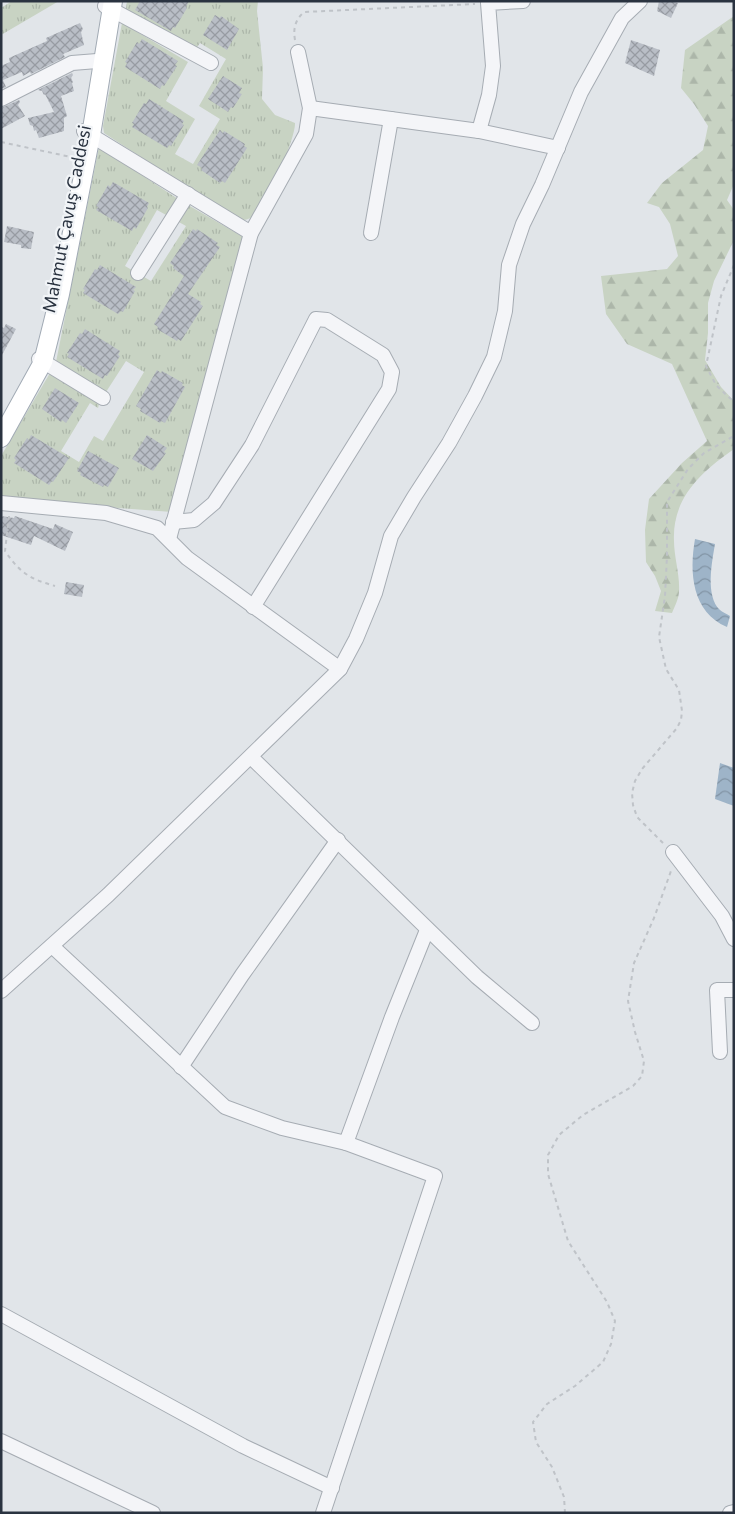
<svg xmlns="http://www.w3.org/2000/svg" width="735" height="1514" font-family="Commissioner,sans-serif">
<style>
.grass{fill:url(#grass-tufts)}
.forest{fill:url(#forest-firs)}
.water{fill:url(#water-waves)}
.building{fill:url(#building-cross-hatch)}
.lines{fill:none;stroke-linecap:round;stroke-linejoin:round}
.minor-casing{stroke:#a6acb3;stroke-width:16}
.major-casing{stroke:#a1aab4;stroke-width:20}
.path{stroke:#bfc3c8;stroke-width:2;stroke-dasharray:4 4;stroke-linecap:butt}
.minor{stroke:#f4f5f8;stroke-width:14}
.major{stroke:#fff;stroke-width:18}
.labels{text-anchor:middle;stroke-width:4.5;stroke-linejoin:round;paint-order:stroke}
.street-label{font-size:18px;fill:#2a3340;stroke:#f1f4f7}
</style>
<defs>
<pattern id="grass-tufts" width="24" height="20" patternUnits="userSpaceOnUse" patternTransform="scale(1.25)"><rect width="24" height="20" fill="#c8d3c3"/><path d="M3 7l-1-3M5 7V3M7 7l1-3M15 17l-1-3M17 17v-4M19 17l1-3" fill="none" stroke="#acb6a9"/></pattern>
<pattern id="forest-firs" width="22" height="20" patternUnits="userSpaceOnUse" patternTransform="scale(1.25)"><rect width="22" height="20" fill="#c8d3c3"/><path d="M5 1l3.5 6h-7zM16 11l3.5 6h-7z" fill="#acb6a9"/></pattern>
<pattern id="water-waves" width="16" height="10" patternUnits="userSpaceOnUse" patternTransform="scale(1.25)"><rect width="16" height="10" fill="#9eb4c8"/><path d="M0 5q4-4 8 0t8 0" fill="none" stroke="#8193a4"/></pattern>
<pattern id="building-cross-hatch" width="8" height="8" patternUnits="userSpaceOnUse" patternTransform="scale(1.25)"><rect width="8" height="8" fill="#b9bec6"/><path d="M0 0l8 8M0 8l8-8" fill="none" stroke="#979ba2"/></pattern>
</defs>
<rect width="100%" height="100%" fill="#e1e5e9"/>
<g class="grass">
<path d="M12 1H59L1 35V8Z"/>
<path d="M127 1H258L257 11 263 68 262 99 275 115 295 123C296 139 263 214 248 219 243 221 238 219 233 217L104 133 103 126 122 23 188 62 166 101 195 119 175 154 193 164 220 119 199 106 226 59 200 43 195 50 126 9Z"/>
<path d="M99 147 178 199 168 216 157 210 125 266 151 281 186 226 177 221 188 205 245 238 172 512 118 508 1 496V456L50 373 99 404 98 408 90 403 61 451 79 462 94 436 103 441 144 372 126 361 106 392 56 362Z"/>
</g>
<path class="forest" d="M734 16V184L727 200 734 210V240L714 281 708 303V333L705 360 721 387 734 401V449C701 472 672 498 674 541 674 557 680 575 679 591 679 598 675 606 672 613L655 611 661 591 655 576 646 562 645 530 649 499 682 463 707 441 672 364 627 344 606 314 601 276 667 269 678 256 670 224 659 207 647 203 662 183 703 150 708 126 694 104 681 88 685 50Z"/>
<g class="water">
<path d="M695 539 715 544C712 562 705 596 720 610 722 612 727 614 730 616L727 627C692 612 689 573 695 539Z"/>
<path d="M720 763 734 768V806L715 799Z"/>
</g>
<g class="building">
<path d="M140 1H189L186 7 187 8 175 28 173 27 171 31 135 10Z"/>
<path d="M659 1H672L678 3 671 18 657 11Z"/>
<path d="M215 15 220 18 221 16 239 29 227 50 203 35Z"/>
<path d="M80 23 83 29 81 32 84 45 63 54 65 57 31 74 30 72 23 76 22 72 3 80 6 87 1 89V66L10 62 9 58 47 41 46 38Z"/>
<path d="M142 39 178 61 175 65 177 66 164 86 162 85 160 89 125 67 127 63 125 62 137 42 139 44Z"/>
<path d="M631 40 660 50 654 76 625 63Z"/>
<path d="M72 73 73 75 71 78 73 82 72 83 74 91 61 96 67 116 64 118V131L39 138 36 130 34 131 33 126 30 125 28 118 54 112 45 94 44 95 42 91 38 90Z"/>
<path d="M223 76 242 88 239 93 242 94 233 108 231 107 228 112 208 99Z"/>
<path d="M149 99 184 121 182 124 184 125 171 146 169 145 167 148 132 127 134 124 132 123 144 103 146 104Z"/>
<path d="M19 100 20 102 18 105 25 116 1 129V108Z"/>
<path d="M220 130 223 133 224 131 245 144 244 146 247 148 225 183 222 181 220 183 201 170 202 168 197 165Z"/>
<path d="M113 182 149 203 147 207 148 208 136 229 134 227 132 231 96 210 98 207 96 206 108 185 110 187Z"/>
<path d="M7 226 34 232 31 249 21 248V245L4 242Z"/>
<path d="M193 229 196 231 197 229 218 243 216 245 220 247 188 294 201 302 200 304 203 306 181 341 178 339 177 341 157 329 158 327 154 324 184 276 173 268 174 266 170 263Z"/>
<path d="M100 265 136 287 133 290 135 291 123 312 121 311 118 314 83 293 85 290 83 289 95 269 97 270Z"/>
<path d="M6 324 16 329 1 357V327L4 328Z"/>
<path d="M85 329 120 351 118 355 120 356 107 376 105 375 103 379 67 357 69 354 67 353 80 333 82 334Z"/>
<path d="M157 370 161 373 162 371 183 383 182 385 185 387 165 423 161 421 160 423 140 411 141 409 136 406Z"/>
<path d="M55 388 79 403 66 423 62 420 61 422 42 409Z"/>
<path d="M31 435 69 458 53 482 52 481 49 485 14 463 16 460 14 458 27 438 29 440Z"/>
<path d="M147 435 167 448 164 452 166 453 153 471 132 459Z"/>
<path d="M88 451 119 468 108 487 104 485 103 487 80 475 81 473 77 471Z"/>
<path d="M1 516 14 518 15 516 53 529 55 524 73 532 65 551 34 536 31 545 1 535Z"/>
<path d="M66 582 84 585 82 597 64 594Z"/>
</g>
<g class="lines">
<g class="minor-casing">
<g id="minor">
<path d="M105 6 211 63"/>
<path d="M1 99 72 63 97 61"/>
<path d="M310 108 479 131 558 148"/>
<path d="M84 131 251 233"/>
<path d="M479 131 489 95 493 66 488 3 523 1"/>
<path d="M371 233 391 119"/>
<path d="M138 273 188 194"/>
<path d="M39 359 103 398"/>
<path d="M1 503 106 513 157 528 187 558 340 669"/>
<path d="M173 522 194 520 214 503 252 445 316 319 327 320 383 355 392 372 389 389 253 607"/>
<path d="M169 539 251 233 306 134 310 108 298 52"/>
<path d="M251 757 477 977 532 1023"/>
<path d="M673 852 722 916 734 939"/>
<path d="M52 946 225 1107 282 1128 346 1143 392 1017 427 930"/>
<path d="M1 991 108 895 340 669 356 639 375 593 391 536 414 497 449 443 475 396 494 357 505 311 509 265 523 224 542 185 581 92 622 18 640 1"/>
<path d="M720 1052 717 990H734"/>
<path d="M181 1067 242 975 338 840"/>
<path d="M1 1314 243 1446 332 1488"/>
<path d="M1 1441 153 1513"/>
<path d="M323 1513 435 1176 346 1143"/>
<path d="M730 1513 734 1512"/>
</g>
</g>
<g class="major-casing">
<path id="major" d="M1 438 43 362 60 294 91 135 113 1"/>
</g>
<g class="path">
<path d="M295 40C293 29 295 20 304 12L475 4"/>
<path d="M1 142 71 157"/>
<path d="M734 265 721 296 706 366 716 385 734 402"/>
<path d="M9 516 5 551C20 573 30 579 55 586"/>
<path d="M663 843 637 817 633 805 632 793 635 781 642 769 677 728 681 720 682 711 679 690 666 669 659 637 665 596 667 556V502L688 469 704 453 734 436"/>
<path d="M565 1513 564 1497 552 1467 536 1442 533 1422 547 1404 575 1386 603 1362 611 1344 615 1321 607 1302 568 1241 548 1174V1155L559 1135 583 1115 633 1086 642 1076 644 1061 635 1032 628 1001 634 963 654 918 671 871"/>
</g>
<use href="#minor" class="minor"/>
<use href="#major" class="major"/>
</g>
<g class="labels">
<g class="street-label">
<text transform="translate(67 219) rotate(-79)" y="6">Mahmut Çavuş Caddesi</text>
</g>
</g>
<rect width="735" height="1514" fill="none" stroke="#2a3340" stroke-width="5"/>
</svg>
